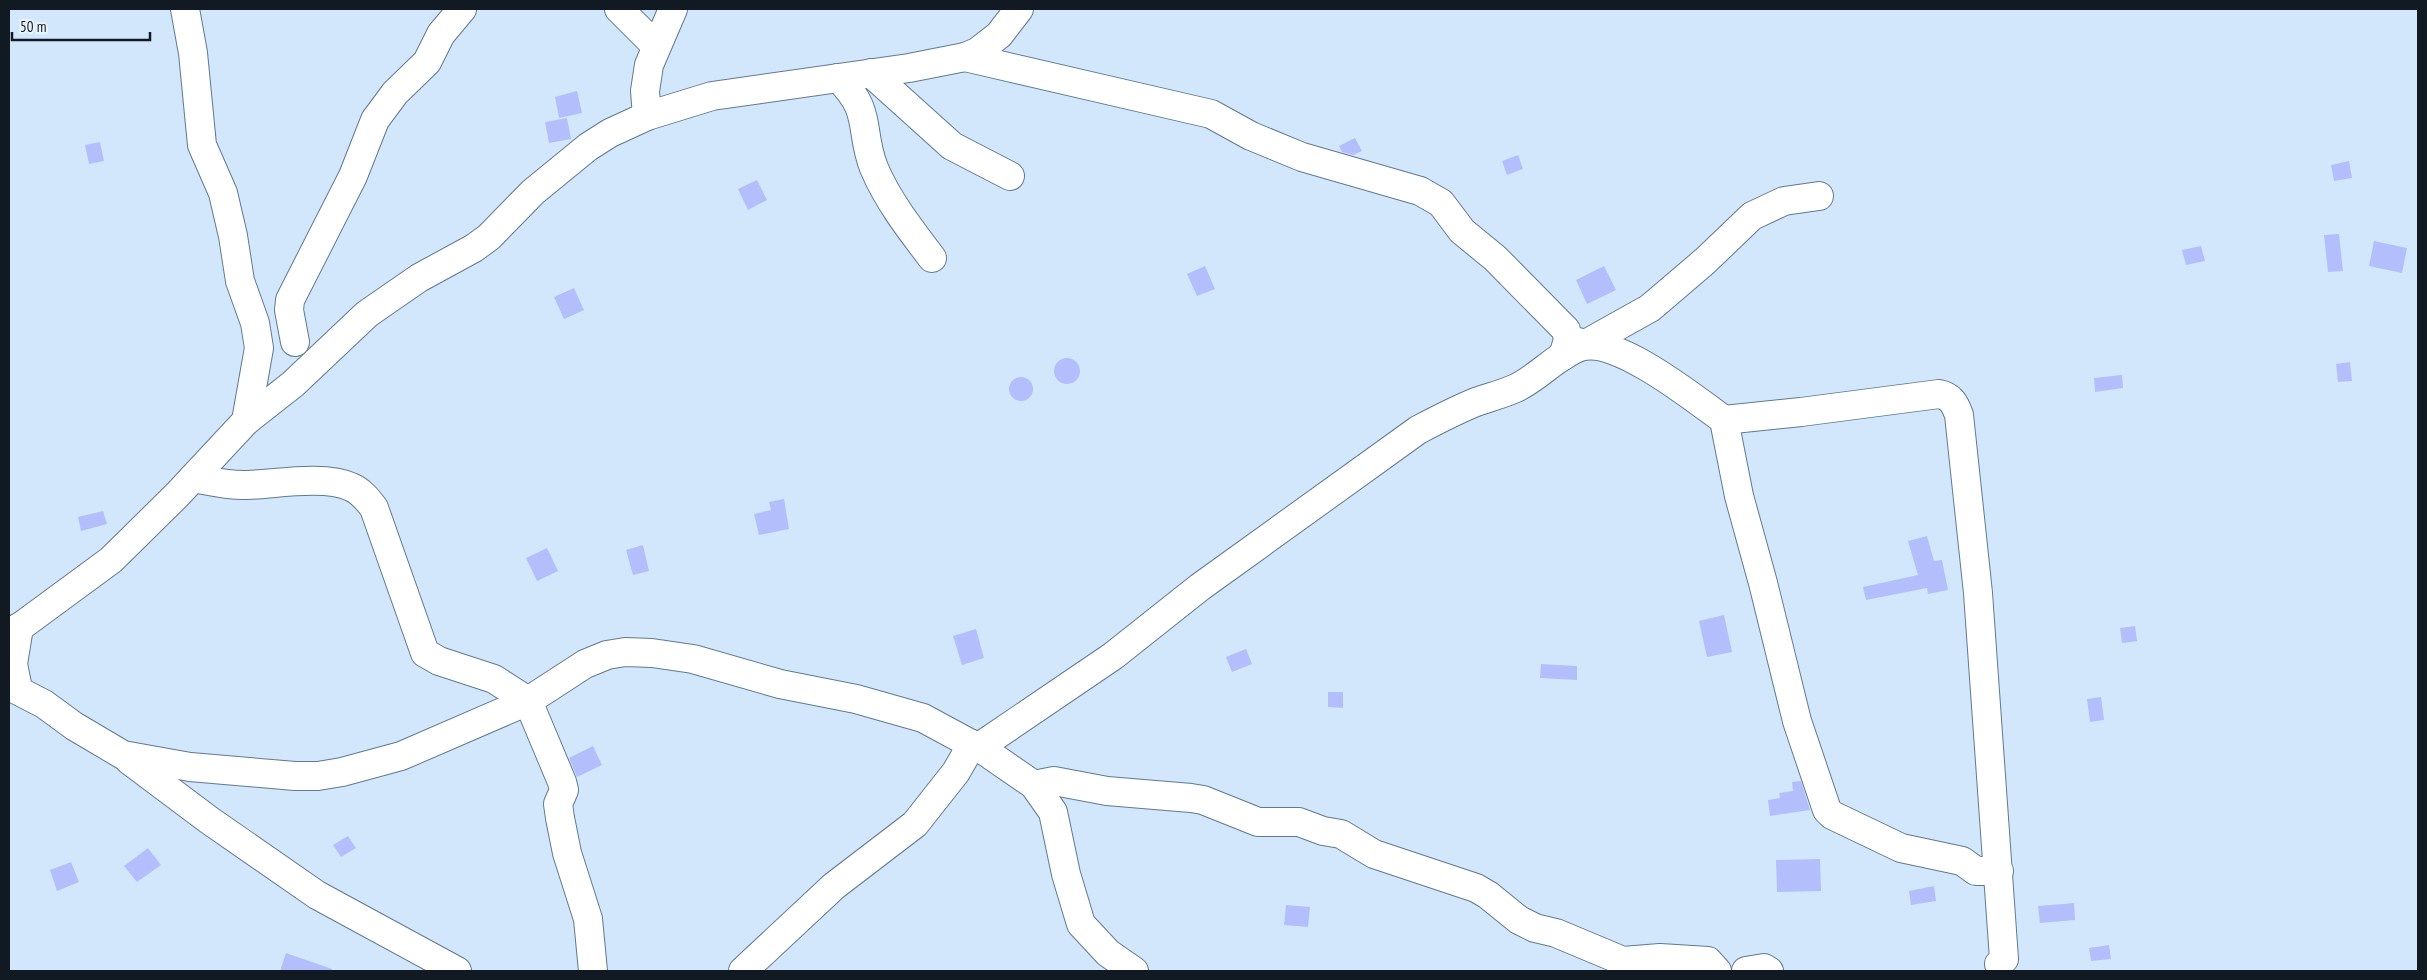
<svg xmlns="http://www.w3.org/2000/svg" width="2427" height="980" font-family="'PT Sans Narrow',sans-serif">
<style>
.building{fill:#b3bffc}
.lines{fill:none;stroke-linecap:round;stroke-linejoin:round}
.minor-casing{stroke:#617990;stroke-width:30}
.minor{stroke:#fff;stroke-width:28}
</style>
<rect width="100%" height="100%" fill="#d2e7fc"/>
<g class="building">
<path d="M577 91 582 113 559 118 555 97Z"/>
<path d="M567 118 571 139 549 143 545 122Z"/>
<path d="M1355 138 1362 151 1353 155 1342 152 1339 146Z"/>
<path d="M100 142 104 161 89 164 85 145Z"/>
<path d="M1518 155 1523 169 1507 175 1502 161Z"/>
<path d="M2349 161 2352 178 2334 181 2331 165Z"/>
<path d="M757 180 767 200 748 210 738 189Z"/>
<path d="M2339 234 2343 271 2328 272 2324 235Z"/>
<path d="M2374 241 2407 248 2402 273 2369 266Z"/>
<path d="M2201 246 2205 261 2186 265 2182 250Z"/>
<path d="M1205 266 1215 289 1197 296 1187 274Z"/>
<path d="M1604 266 1616 290 1587 304 1576 280Z"/>
<path d="M574 288 584 310 564 319 554 297Z"/>
<circle cx="1067" cy="371" r="13"/>
<path d="M2350 362 2352 381 2338 382 2336 364Z"/>
<path d="M2122 375 2123 388 2095 392 2094 378Z"/>
<circle cx="1021" cy="389" r="12"/>
<path d="M784 499 789 529 759 535 754 514 771 510 769 502Z"/>
<path d="M103 511 107 524 81 531 78 517Z"/>
<path d="M1927 536 1934 561 1942 560 1948 590 1928 594 1927 588 1866 600 1863 587 1918 575 1908 541Z"/>
<path d="M643 545 649 571 633 575 626 550Z"/>
<path d="M547 548 558 571 537 581 526 558Z"/>
<path d="M1724 615 1732 652 1707 657 1699 621Z"/>
<path d="M2135 626 2137 641 2122 643 2120 628Z"/>
<path d="M976 629 984 658 962 665 953 636Z"/>
<path d="M1246 649 1252 664 1232 672 1226 657Z"/>
<path d="M1541 664 1577 666V680L1540 678Z"/>
<path d="M1328 692H1343V708L1328 707Z"/>
<path d="M2101 697 2104 720 2090 722 2087 699Z"/>
<path d="M593 746 602 765 577 777 569 758Z"/>
<path d="M1801 781 1810 810 1770 816 1768 800 1780 798 1779 793 1793 791 1792 782Z"/>
<path d="M348 836 356 848 341 857 333 845Z"/>
<path d="M148 848 161 865 137 882 124 866Z"/>
<path d="M1820 859 1821 891 1777 892 1776 860Z"/>
<path d="M71 862 79 882 57 891 50 870Z"/>
<path d="M1934 886 1936 901 1911 905 1909 891Z"/>
<path d="M2074 903 2075 920 2040 923 2038 906Z"/>
<path d="M1286 905 1310 907 1308 927 1284 925Z"/>
<path d="M2109 945 2111 959 2091 961 2089 948Z"/>
<path d="M286 953 332 969V971H280Z"/>
</g>
<g class="lines">
<g class="minor-casing">
<g id="minor">
<path d="M185 9 193 53 202 145 223 193 233 236 240 281 255 323 259 348 246 421"/>
<path d="M619 9 656 46"/>
<path d="M965 57 1211 114 1251 136 1302 157 1420 191 1441 203 1462 231 1495 258 1566 330 1568 340 1563 356"/>
<path d="M871 73 952 146 1010 176"/>
<path d="M838 78C873 111 859 130 874 168 888 201 910 229 932 258"/>
<path d="M647 116 645 91 649 65 673 9"/>
<path d="M295 342 289 310 290 300 353 176 375 120 395 93 427 62 441 34 462 9"/>
<path d="M1578 342 1582 346 1650 308 1705 261 1752 216 1784 201 1819 196"/>
<path d="M1724 420 1801 412 1939 394C1951 396 1955 404 1959 415L1978 593 2004 959 1999 964"/>
<path d="M193 478C211 481 229 486 247 485 276 484 325 475 351 487 361 491 368 500 374 508L425 653 439 661 494 679 528 701 562 782 564 790 558 804 560 818 567 853 588 919 593 971"/>
<path d="M9 635 111 560 177 495 246 421 293 384 367 314 419 278 474 248 489 237 533 192 588 147 610 133 647 116 712 96 909 68 965 57 977 52 999 35 1019 9"/>
<path d="M9 686 44 704 74 726 123 755 190 767 295 776H318L342 772 401 756 528 701 585 664 607 655 625 652 652 653 693 659 780 684 856 699 923 718 986 752 1034 785 1053 812 1066 874 1081 924 1108 953 1134 971"/>
<path d="M18 689 13 664 19 627"/>
<path d="M979 747 1113 656 1200 587 1418 430C1437 420 1456 410 1476 402 1490 397 1503 394 1516 388 1539 377 1556 356 1580 347 1616 335 1696 400 1724 420L1739 496 1763 583 1797 721 1827 810 1832 815 1901 848 1962 861 1976 871H1999"/>
<path d="M129 760 209 820 317 895 457 971"/>
<path d="M1034 785 1054 781 1107 791 1191 798 1203 800 1258 822H1299L1323 831 1341 834 1374 854 1476 888 1488 895 1519 920 1535 928 1556 933 1623 961 1660 958 1708 961 1717 971"/>
<path d="M743 971 834 886 915 824 956 772 972 744"/>
<path d="M1746 971 1764 968 1769 971"/>
</g>
</g>
<use href="#minor" class="minor"/>
</g>
<rect width="2427" height="980" fill="none" stroke="#111a23" stroke-width="20"/>
<path d="M12 32v8h138v-8" fill="none" stroke="#111a23" stroke-width="2.5"/>
<text x="20" y="32" font-size="15" fill="#111a23" stroke="#e8f3fd" stroke-width="4" paint-order="stroke">50 m</text>
</svg>
